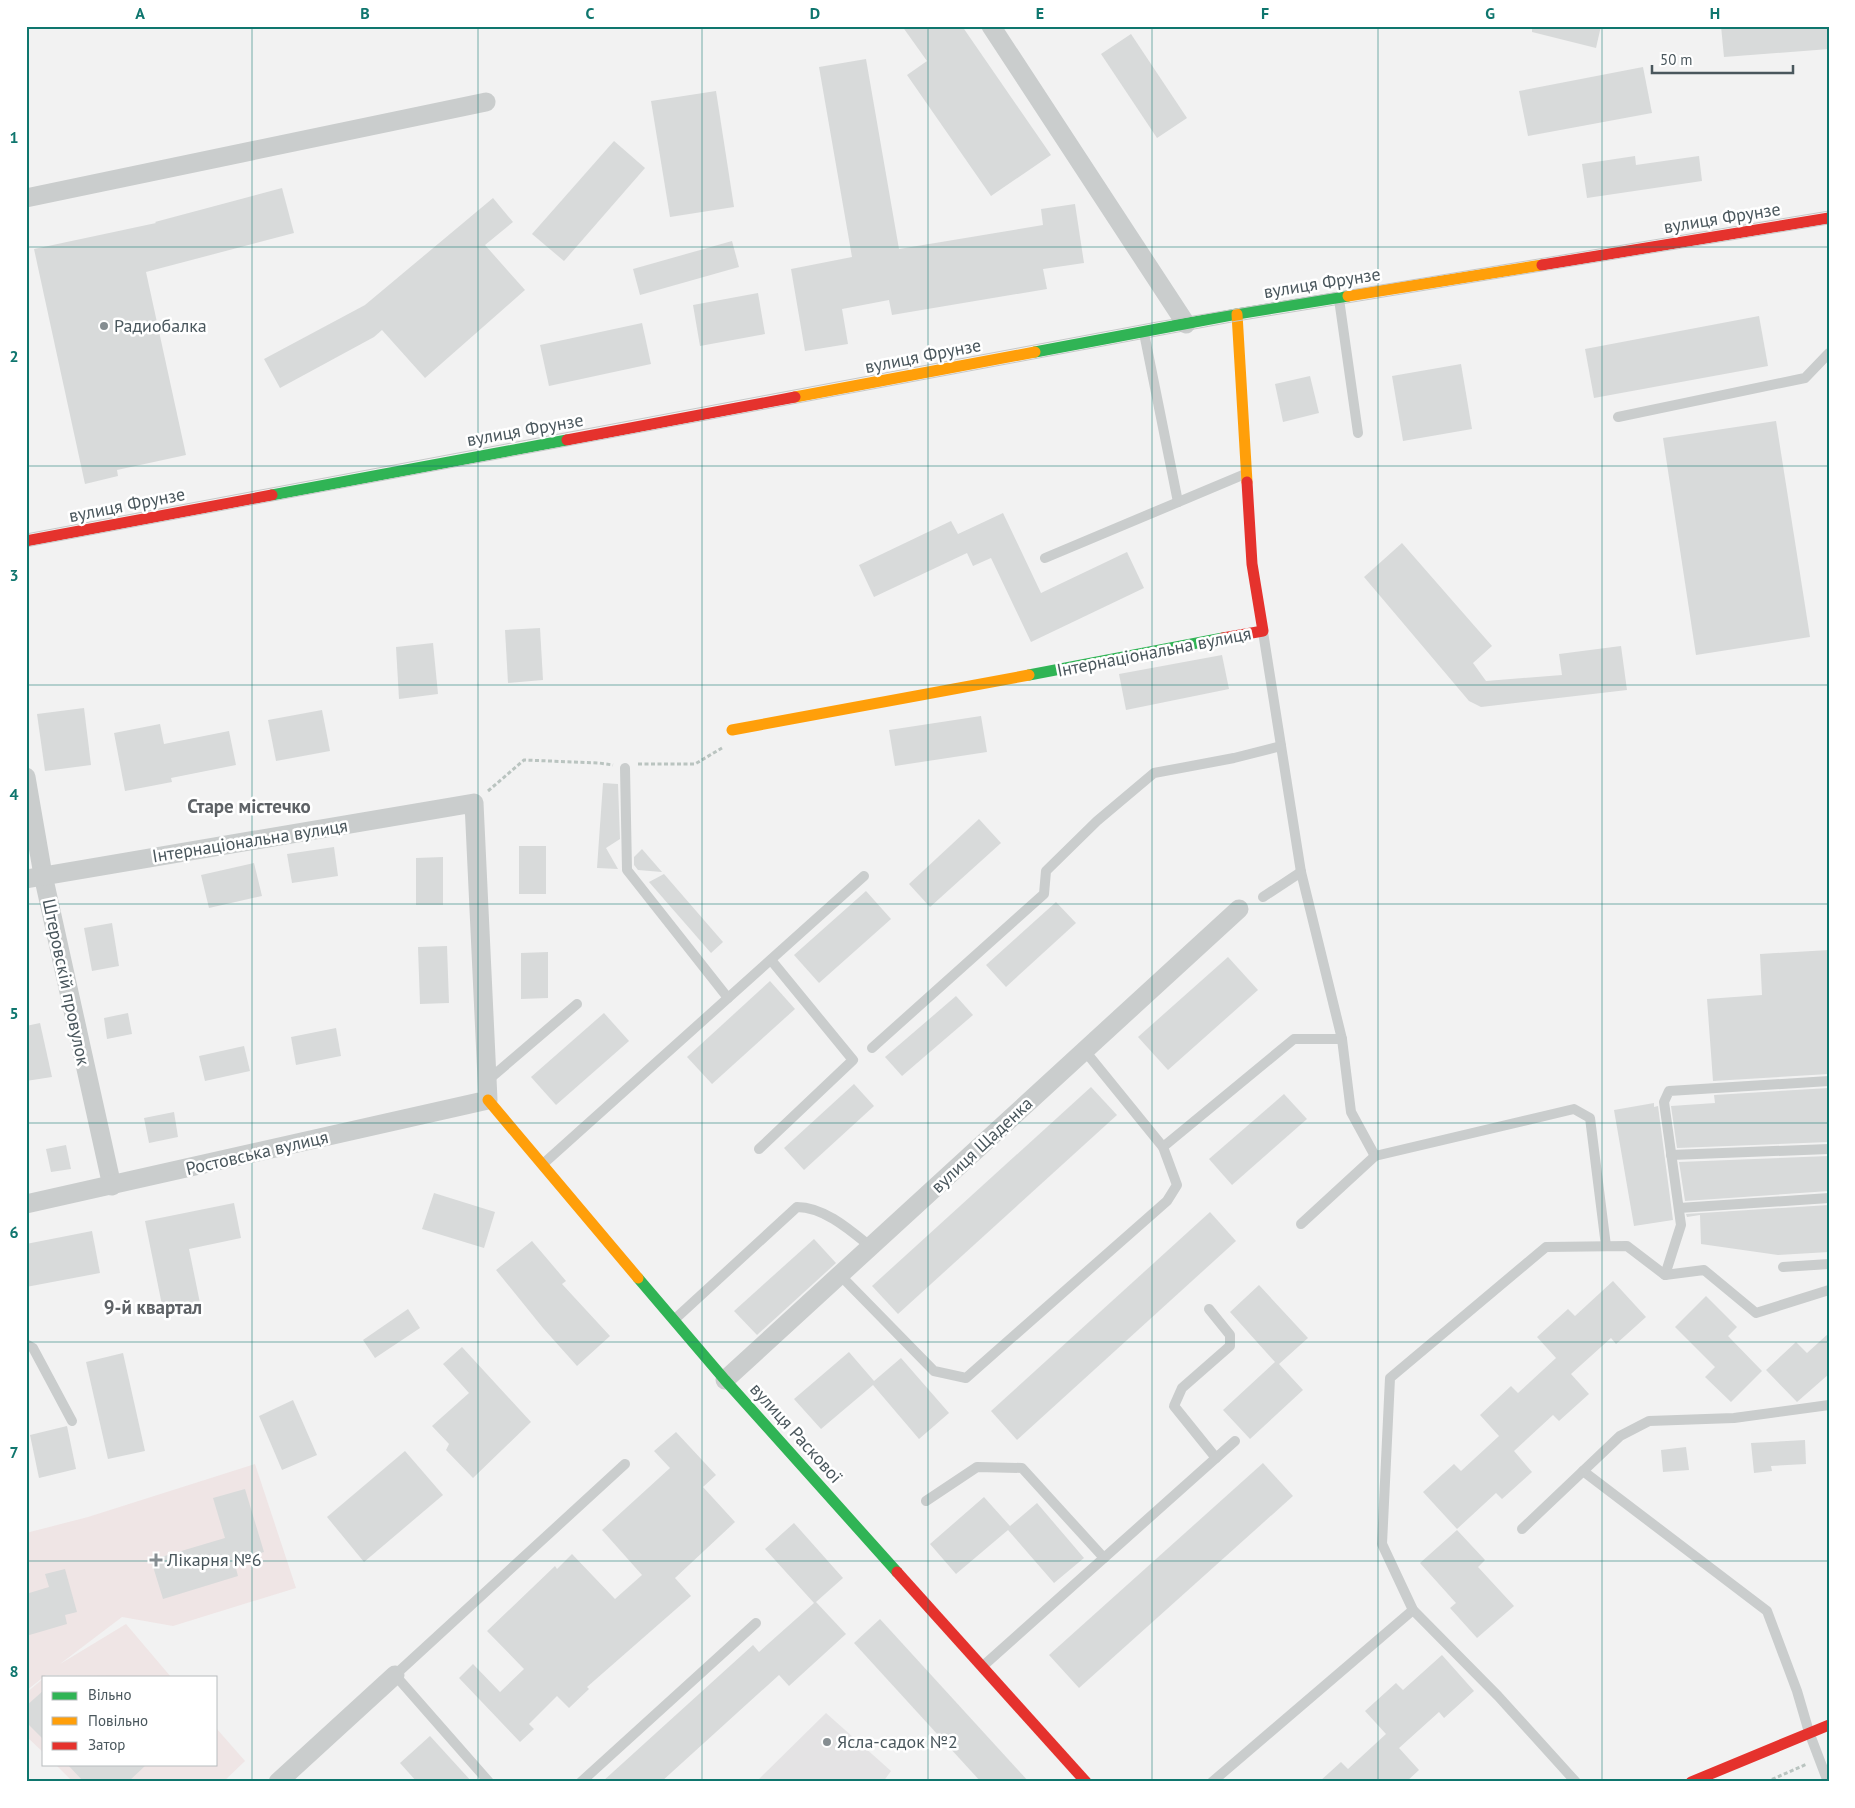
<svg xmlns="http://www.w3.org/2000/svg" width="1855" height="1808" font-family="'PT Sans',sans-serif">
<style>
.education{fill:#e4e3e4}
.medical{fill:#efe5e5}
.building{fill:#d8dada}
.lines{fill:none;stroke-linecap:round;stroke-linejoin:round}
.path{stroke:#bac4c0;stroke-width:3;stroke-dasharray:4 2.5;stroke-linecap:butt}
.lane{stroke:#cacdcd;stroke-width:10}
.street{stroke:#cacdcd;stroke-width:19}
.fast{stroke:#30b455;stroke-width:11}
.slow{stroke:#ff9f0a;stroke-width:11}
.jam{stroke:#e5322d;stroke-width:11}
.tram{stroke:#c6c8c8;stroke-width:1}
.grid{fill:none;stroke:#0f766e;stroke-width:1;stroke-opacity:0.55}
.poi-dot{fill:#858d91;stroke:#fff;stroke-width:2}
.labels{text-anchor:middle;stroke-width:5;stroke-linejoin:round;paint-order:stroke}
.street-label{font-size:18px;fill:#4a575d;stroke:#fff}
.poi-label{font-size:18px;fill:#4a575d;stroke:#fff;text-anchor:start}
.neighbourhood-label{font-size:19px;font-weight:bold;fill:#5e6266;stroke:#fff}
.neatline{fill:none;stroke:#0f766e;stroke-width:2}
.grid-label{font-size:16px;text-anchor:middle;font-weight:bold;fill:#0f766e}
</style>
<rect width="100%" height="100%" fill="#f2f2f2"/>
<path class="education" d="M826 1713 891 1771 883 1782H756Z"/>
<g class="medical">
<path d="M255 1464 296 1588 173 1626 122 1617 60 1664 126 1624 171 1677 46 1675 26 1691V1533L88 1517Z"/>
<path d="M44 1678V1753L26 1736V1693Z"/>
<path d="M216 1728 245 1761 223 1782H73L55 1764H216Z"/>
</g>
<g class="building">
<path d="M902 26H962L1051 155 991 196 907 75 927 61Z"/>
<path d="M1532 26H1601L1596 48 1532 32Z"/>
<path d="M1721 26H1829V49L1724 57Z"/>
<path d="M1131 34 1187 118 1157 138 1101 54Z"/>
<path d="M866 59 899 249 1043 225 1041 209 1075 204 1084 263 1043 269 1047 289 892 315 889 300 842 309 848 344 805 351 791 269 852 257 819 67Z"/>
<path d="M1643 67 1652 113 1528 136 1519 91Z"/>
<path d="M716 91 734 207 670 217 651 101Z"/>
<path d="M614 141 645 168 564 261 532 234Z"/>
<path d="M1635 156 1636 165 1699 156 1702 181 1587 198 1582 164Z"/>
<path d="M282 188 294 233 146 272 186 455 117 470 118 476 85 484 34 249 156 223 155 222Z"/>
<path d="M493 198 513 222 485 245 525 290 425 378 382 330 374 337 280 388 264 359 365 305Z"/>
<path d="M732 241 739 267 640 295 633 269Z"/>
<path d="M758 293 765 334 700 346 693 305Z"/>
<path d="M1759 316 1768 366 1594 398 1585 349Z"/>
<path d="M642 323 651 364 549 386 540 345Z"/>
<path d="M1461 364 1472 429 1403 441 1392 376Z"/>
<path d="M1310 376 1319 413 1283 422 1275 384Z"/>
<path d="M1776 421 1810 637 1696 655 1663 438Z"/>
<path d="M1003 513 1041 593 1127 552 1144 588 1031 642 991 558 973 566 967 553 874 597 859 565 951 521 958 534Z"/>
<path d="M1402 543 1492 646 1473 663 1486 681 1562 675 1559 654 1621 646 1627 690 1481 707 1469 701 1364 577Z"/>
<path d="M540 628 543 680 508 683 505 630Z"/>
<path d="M433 643 438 694 399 699 396 647Z"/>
<path d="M1222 655 1229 689 1126 710 1119 674Z"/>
<path d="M84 708 91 765 45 771 37 714Z"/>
<path d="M322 710 330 751 276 761 268 720Z"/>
<path d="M981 716 987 752 895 766 889 730Z"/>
<path d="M160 724 164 744 229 731 236 765 171 778 172 782 125 791 114 733Z"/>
<path d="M603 783 618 784 620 839 606 848 618 869 597 868Z"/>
<path d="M979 819 1001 843 930 907 909 884Z"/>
<rect x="519" y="846" width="27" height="48"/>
<path d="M334 847 338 876 292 883 287 854Z"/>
<path d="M642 849 662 872 638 870 634 865V857Z"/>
<path d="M443 857V905H416V858Z"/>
<path d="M254 863 262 896 209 908 201 875Z"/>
<path d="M664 874 723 942 711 953 649 882Z"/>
<path d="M866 891 891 919 819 983 794 955Z"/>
<path d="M1056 902 1076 923 1006 987 986 965Z"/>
<path d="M112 923 119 966 92 971 84 928Z"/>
<path d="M447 946 449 1003 420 1004 418 947Z"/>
<path d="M1829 950V1074L1713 1081 1707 999 1762 995 1760 954Z"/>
<path d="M548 952V998L521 999V953Z"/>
<path d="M1228 957 1258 990 1168 1070 1138 1037Z"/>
<path d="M770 981 795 1009 712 1084 687 1057Z"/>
<path d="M956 996 973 1015 902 1076 885 1057Z"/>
<path d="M128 1013 132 1034 107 1039 104 1018Z"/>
<path d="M604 1013 629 1041 556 1105 531 1077Z"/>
<path d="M40 1023 52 1077 26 1081V1026Z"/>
<path d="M336 1028 341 1056 296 1065 291 1037Z"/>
<path d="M244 1046 250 1071 205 1081 199 1056Z"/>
<path d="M854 1084 874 1106 804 1170 784 1148Z"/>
<path d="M1091 1087 1117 1115 898 1314 872 1286Z"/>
<path d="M1829 1088V1142L1677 1148 1671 1106 1715 1103 1714 1095Z"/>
<path d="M1284 1094 1307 1119 1232 1185 1209 1159Z"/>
<path d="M1654 1103V1107L1658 1106 1673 1220 1634 1226 1614 1110Z"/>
<path d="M174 1112 178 1137 149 1143 144 1118Z"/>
<path d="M66 1145 71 1169 51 1172 46 1149Z"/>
<path d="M1829 1156V1191L1685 1201 1679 1162Z"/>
<path d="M434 1193 495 1212 484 1248 422 1229Z"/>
<path d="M234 1203 241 1238 189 1249 200 1303 163 1310 145 1221Z"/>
<path d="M1829 1205V1252L1778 1255 1701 1244 1700 1215 1687 1217 1686 1214Z"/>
<path d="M1210 1212 1236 1241 1017 1440 991 1411Z"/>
<path d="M92 1231 100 1273 26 1287V1244Z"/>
<path d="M814 1239 836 1263 757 1335 734 1311Z"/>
<path d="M532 1241 566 1281 562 1284 610 1336 577 1366 543 1328 496 1270Z"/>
<path d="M1613 1281 1646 1317 1616 1344 1611 1338 1571 1374 1589 1394 1559 1421 1553 1415 1514 1451 1532 1472 1502 1499 1496 1493 1457 1529 1423 1492 1454 1464 1461 1471 1499 1436 1480 1415 1511 1386 1518 1393 1556 1358 1537 1337 1568 1309 1575 1316Z"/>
<path d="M1259 1285 1308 1338 1279 1364 1303 1390 1250 1439 1223 1410 1275 1362 1230 1312Z"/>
<path d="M1706 1296 1737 1327 1728 1336 1762 1371 1731 1402 1705 1377 1715 1367 1675 1327Z"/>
<path d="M408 1309 420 1328 375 1358 363 1340Z"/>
<path d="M1829 1333V1374L1797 1402 1766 1370 1796 1342 1807 1353Z"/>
<path d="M462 1347 531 1422 473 1478 446 1450 449 1444 432 1426 469 1393 443 1364Z"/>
<path d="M849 1352 874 1381 901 1358 949 1413 919 1439 873 1385 821 1429 794 1399Z"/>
<path d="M123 1353 145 1451 108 1459 86 1362Z"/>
<path d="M293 1400 317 1455 282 1470 259 1416Z"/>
<path d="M67 1426 76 1469 39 1478 30 1435Z"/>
<path d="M676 1432 716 1475 703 1487 735 1522 675 1578 691 1596 587 1687 589 1689 569 1708 557 1696 529 1724 534 1729 520 1742 459 1678 473 1664 500 1692 524 1669 487 1631 555 1566 557 1569 572 1554 615 1599 642 1575 602 1530 670 1468 654 1451Z"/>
<path d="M1805 1440 1806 1464 1771 1466 1772 1471 1754 1473 1751 1443Z"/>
<path d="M1686 1447 1689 1470 1663 1472 1661 1450Z"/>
<path d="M405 1451 443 1495 364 1562 327 1517Z"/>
<path d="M1263 1463 1293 1496 1079 1688 1049 1655Z"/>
<path d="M245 1489 264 1552 234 1561 238 1576 163 1599 151 1560 225 1538 213 1498Z"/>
<path d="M984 1497 1010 1526 1037 1503 1084 1558 1054 1583 1008 1530 956 1574 930 1544Z"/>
<path d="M794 1523 843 1578 816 1602 846 1634 789 1686 779 1675 661 1782H602L753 1645 759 1652 814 1603 765 1549Z"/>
<path d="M1457 1530 1485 1560 1478 1567 1514 1606 1477 1638 1450 1608 1456 1603 1420 1563Z"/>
<path d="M65 1569 77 1612 65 1615 67 1624 26 1636V1594L49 1587 45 1574Z"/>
<path d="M880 1619 1029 1782H981L854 1643Z"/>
<path d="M1442 1655 1474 1691 1444 1718 1439 1712 1399 1748 1419 1770 1406 1782H1319L1341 1762 1348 1769 1386 1734 1365 1711 1396 1683 1403 1690Z"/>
<path d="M44 1690V1740L26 1722V1706Z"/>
<path d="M430 1736 472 1782H417L400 1763Z"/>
<path d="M67 1764H147L128 1782H84Z"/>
</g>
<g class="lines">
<g class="path">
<path d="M638 764H695L722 748"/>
<path d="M488 791 524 760 599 763 613 765"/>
<path d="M1766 1782 1807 1764"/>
</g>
<g class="lane">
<path d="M1339 299 1358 433"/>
<path d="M1144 333 1178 502"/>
<path d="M1618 417 1805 378 1829 353"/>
<path d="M1045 558 1245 474"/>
<path d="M1263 632 1301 872 1342 1039 1351 1112 1375 1156"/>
<path d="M625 768 627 870 728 998"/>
<path d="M1263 897 1301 872"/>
<path d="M872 1048 1044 894 1046 871 1097 821 1154 773 1234 758 1281 746"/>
<path d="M487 1081 577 1004"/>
<path d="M1163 1147 1294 1039H1342"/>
<path d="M759 1149 853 1060 771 960"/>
<path d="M1671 1155 1829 1149"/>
<path d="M543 1164 864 876"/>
<path d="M1679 1208 1829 1198"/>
<path d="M1301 1224 1375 1156 1574 1109 1590 1118 1606 1246"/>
<path d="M1783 1267 1829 1264"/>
<path d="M840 1275 934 1371 966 1378 1167 1201 1177 1185 1163 1147 1085 1051"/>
<path d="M1665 1275 1681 1225 1664 1102 1669 1091 1829 1081"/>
<path d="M1209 1309 1230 1335V1346L1182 1388 1174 1406 1216 1458"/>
<path d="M675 1319 797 1207C824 1207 850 1230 871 1247"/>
<path d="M26 1344 33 1348 72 1421"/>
<path d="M1583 1471 1767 1611 1797 1691 1809 1732 1828 1782"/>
<path d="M926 1501 977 1467 1022 1468 1104 1558"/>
<path d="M1522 1529 1620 1436 1649 1421 1734 1418 1829 1405"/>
<path d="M983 1666 1235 1441"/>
<path d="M489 1782 395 1675 625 1464"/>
<path d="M581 1782 756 1623"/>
<path d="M1212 1782 1413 1610"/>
<path d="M1576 1782 1498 1696 1413 1610 1382 1544 1390 1378 1546 1247 1627 1246 1665 1275 1704 1270 1756 1313 1829 1290"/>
</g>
<g class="street">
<path d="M991 26 1186 324"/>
<path d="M26 198 486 102"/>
<path d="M26 777 43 875 112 1186"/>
<path d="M26 879 474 803 488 1100 26 1204"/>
<path d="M725 1380 1239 909"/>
<path d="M278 1782 395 1675"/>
</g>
<g class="fast">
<path d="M1035 352 1237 314 1348 296"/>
<path d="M272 495 567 440"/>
<path d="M1029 675 1223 638"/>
<path d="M638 1278 725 1380 897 1572"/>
</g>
<g class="slow">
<path d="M1348 296 1542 265"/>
<path d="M1237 314 1247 482"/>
<path d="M795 397 1035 352"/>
<path d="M732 730 1029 675"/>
<path d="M488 1100 638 1278"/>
</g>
<g class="jam">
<path d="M1542 265 1829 218"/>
<path d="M567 440 795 397"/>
<path d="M26 541 272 495"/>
<path d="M1223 638 1263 631 1252 564 1247 482"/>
<path d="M897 1572 1086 1782"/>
<path d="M1691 1782 1829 1725"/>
</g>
<g class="tram">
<path d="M26 534 1157 322 1829 211"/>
<path d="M26 547 1237 321 1829 224"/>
</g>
</g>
<path class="grid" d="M252 26V1782M478 26V1782M702 26V1782M928 26V1782M1152 26V1782M1378 26V1782M1602 26V1782M26 247H1829M26 466H1829M26 685H1829M26 904H1829M26 1123H1829M26 1342H1829M26 1561H1829"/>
<g class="poi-dot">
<circle cx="104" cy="326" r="5"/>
<path d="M153.5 1552.5h5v5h5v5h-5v5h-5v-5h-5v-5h5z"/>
<circle cx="827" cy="1742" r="5"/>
</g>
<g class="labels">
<g class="street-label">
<text transform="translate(1722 218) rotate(-9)" y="6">вулиця Фрунзе</text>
<text transform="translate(1322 283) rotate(-9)" y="6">вулиця Фрунзе</text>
<text transform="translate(923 356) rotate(-11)" y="6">вулиця Фрунзе</text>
<text transform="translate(525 430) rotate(-10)" y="6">вулиця Фрунзе</text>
<text transform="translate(127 505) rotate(-11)" y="6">вулиця Фрунзе</text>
<text transform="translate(1154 652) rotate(-11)" y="6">Інтернаціональна вулиця</text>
<text transform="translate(250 841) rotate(-9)" y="6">Інтернаціональна вулиця</text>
<text transform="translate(66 982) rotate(78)" y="6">Штеровскій провулок</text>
<text transform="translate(982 1145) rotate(-43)" y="6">вулиця Щаденка</text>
<text transform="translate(257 1153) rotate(-13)" y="6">Ростовська вулиця</text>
<text transform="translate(796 1433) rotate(48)" y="6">вулиця Раскової</text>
</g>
<g class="poi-label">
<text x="114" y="332">Радиобалка</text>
<text x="167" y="1566">Лікарня №6</text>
<text x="837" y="1748">Ясла-садок №2</text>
</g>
<g class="neighbourhood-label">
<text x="249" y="813">Старе містечко</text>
<text x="153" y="1314">9-й квартал</text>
</g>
</g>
<rect width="1855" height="1808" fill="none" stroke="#ffffff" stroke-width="55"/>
<rect x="42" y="1676" width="175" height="90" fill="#ffffff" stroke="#b7bcbe"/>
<rect x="52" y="1692" width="25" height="8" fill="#30b455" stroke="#b7bcbe"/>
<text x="88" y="1700" font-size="15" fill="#4a575d">Вільно</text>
<rect x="52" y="1717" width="25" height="8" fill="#ff9f0a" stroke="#b7bcbe"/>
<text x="88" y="1726" font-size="15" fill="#4a575d">Повільно</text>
<rect x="52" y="1742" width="25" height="8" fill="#e5322d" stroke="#b7bcbe"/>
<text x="88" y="1750" font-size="15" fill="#4a575d">Затор</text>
<path d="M1652 65v8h141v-8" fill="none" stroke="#4a575d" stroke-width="2.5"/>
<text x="1660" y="65" font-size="15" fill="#4a575d" stroke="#ffffff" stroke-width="4" paint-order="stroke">50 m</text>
<rect x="28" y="28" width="1800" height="1752" class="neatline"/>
<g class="grid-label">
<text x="140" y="19">A</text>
<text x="365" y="19">B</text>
<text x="590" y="19">C</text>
<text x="815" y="19">D</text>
<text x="1040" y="19">E</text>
<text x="1265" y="19">F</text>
<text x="1490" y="19">G</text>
<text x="1715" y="19">H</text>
<text x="14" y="143">1</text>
<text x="14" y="362">2</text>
<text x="14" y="581">3</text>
<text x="14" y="800">4</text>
<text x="14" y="1019">5</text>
<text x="14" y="1238">6</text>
<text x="14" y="1458">7</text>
<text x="14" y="1677">8</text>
</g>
</svg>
